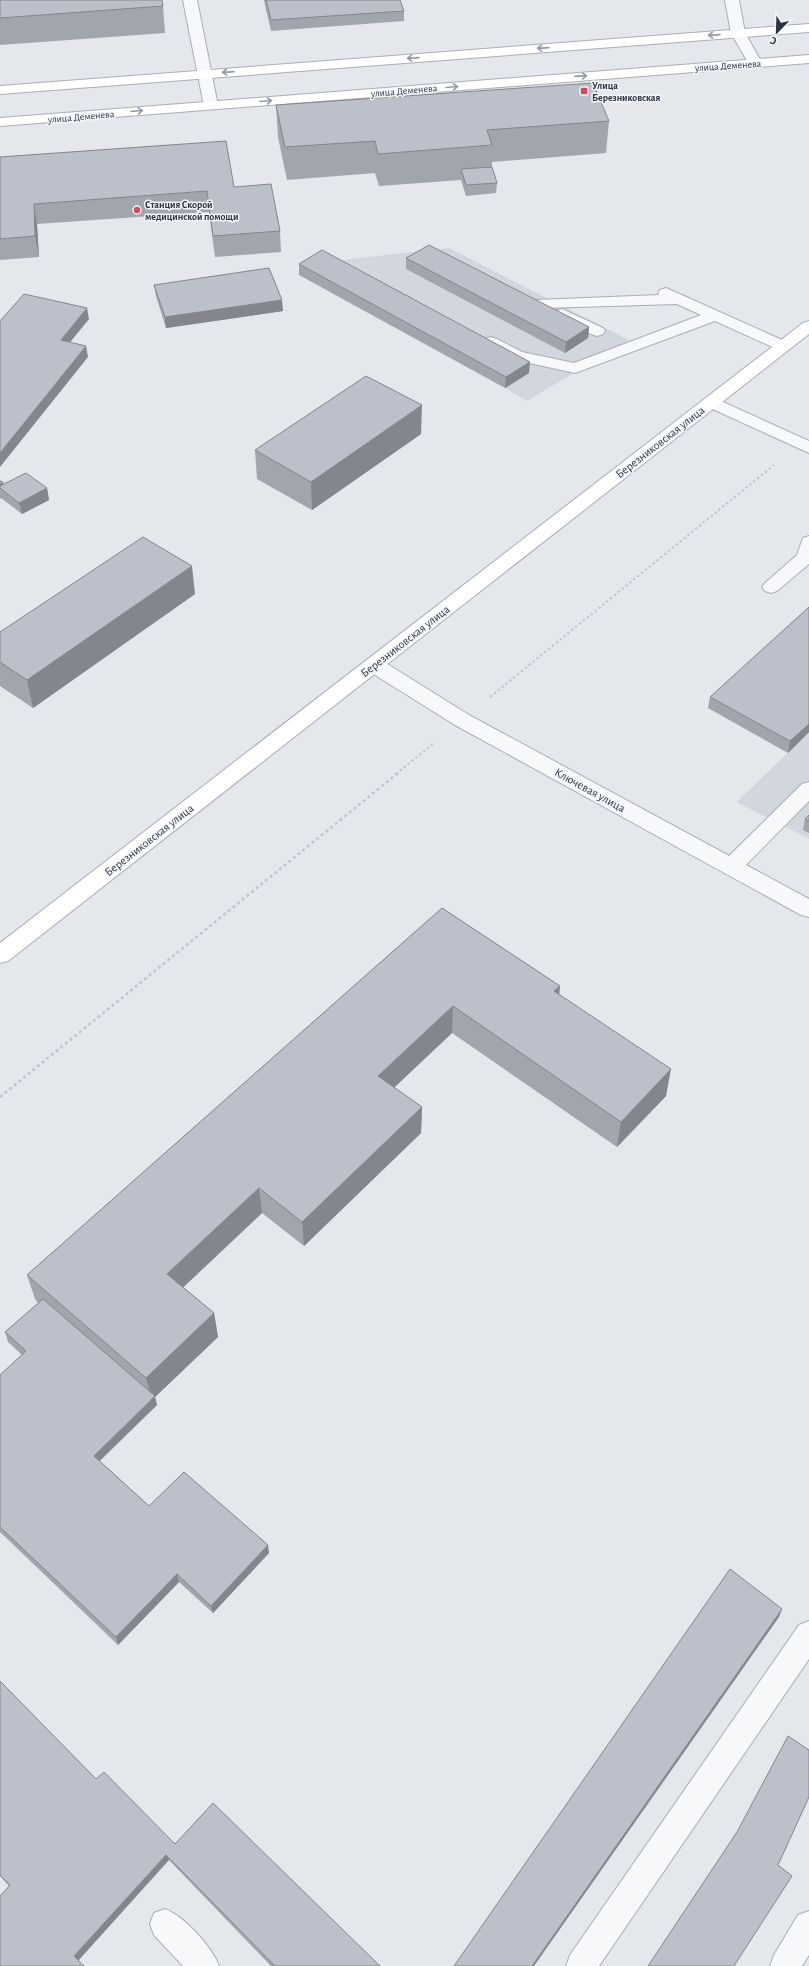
<svg xmlns="http://www.w3.org/2000/svg" width="809" height="1966" font-family="'Alegreya Sans',sans-serif">
<style>
.built{fill:#d2d6de}
.lines{fill:none;stroke-linecap:round;stroke-linejoin:round}
.lane-casing{stroke:#a9aeb7;stroke-width:2}
.street-casing{stroke:#a9aeb7;stroke-width:2}
.secondary-casing{stroke:#a9aeb7;stroke-width:2}
.path-far1{stroke:#c2c5cb;stroke-width:2;stroke-dasharray:2.5 2.5;stroke-linecap:butt}
.path{stroke:#c2c5cb;stroke-width:2.5;stroke-dasharray:3 3;stroke-linecap:butt}
.lane{fill:#f7f8fa;fill-rule:evenodd}
.street{fill:#f7f8fa;fill-rule:evenodd}
.secondary{fill:#fff;fill-rule:evenodd}
.wall{fill:#a1a5ae}
.shaded-wall{fill:#83868d}
.building{fill:#bbc0ca;stroke:#83868d}
.oneway{stroke:#959aa2}
.poi-dot{fill:#d1495b;stroke:#f4f6f9;stroke-width:1.5}
.labels{text-anchor:middle;stroke-width:3;stroke-linejoin:round;paint-order:stroke}
.far-street-label{font-size:10px;fill:#2b3445;stroke:#f4f6f9}
.far-poi-label{font-size:10px;font-weight:bold;fill:#2b3445;stroke:#f4f6f9;text-anchor:start}
.street-label{font-size:12px;fill:#2b3445;stroke:#f4f6f9}
</style>
<rect width="100%" height="100%" fill="#e4e7ec"/>
<g class="built">
<path d="M449 248 629 340 527 401 505 388 323 262Z"/>
<path d="M809 732V839L737 802Z"/>
</g>
<g class="lines">
<g class="lane-casing">
<g id="lane">
<path d="M183 0H197L218 106 216 109H206L204 106Z"/>
<path d="M725 0H739L745 33 762 63 760 66H750L731 33Z"/>
<path d="M666 288 789 343 791 346 789 349 783 351 777 349 715 321 575 373 511 359 485 345 483 342 485 339 491 337 497 339 522 352 574 363 701 315 677 304 542 308 536 306 534 303 536 300 659 295 658 293 660 290Z"/>
<path d="M562 309 603 328 605 331 603 334 597 336 591 334 556 317 554 314 556 311Z"/>
<path d="M712 397 809 441V453L706 406 704 402 706 398Z"/>
<path d="M809 536V564L777 591 771 593 765 591 762 587 765 583 797 555 803 538Z"/>
<path d="M809 782V801L738 873 731 875 724 873 721 867 724 861 802 784Z"/>
<path d="M809 1621V1659L599 1966H566L570 1955 799 1625Z"/>
<path d="M165 1909C184 1916 212 1947 219 1966H183L154 1935 150 1924 154 1913Z"/>
<path d="M809 1911V1955L802 1966H770L774 1955 798 1915Z"/>
</g>
</g>
<g class="street-casing">
<path id="street" d="M374 658 381 660 469 715 809 899V917L801 915 455 725 367 670 364 665 367 660Z"/>
</g>
<g class="secondary-casing">
<g id="secondary">
<path d="M809 24V32L0 94V86Z"/>
<path d="M809 55V63L0 126V118Z"/>
<path d="M809 321V334L8 961 0 963V943L803 323Z"/>
</g>
</g>
<g class="path-far1">
<path d="M490 697 774 465"/>
<path d="M396 774 435 742"/>
</g>
<path class="path" d="M0 1097 398 773"/>
<use href="#lane" class="lane"/>
<use href="#street" class="street"/>
<use href="#secondary" class="secondary"/>
</g>
<g class="wall">
<path d="M0 0 163 6 165 33 0 45Z"/>
<path d="M264 0H400L404 11V21L271 31 265 5Z"/>
<path d="M276 105 609 121 606 153 492 162V167L497 183 496 193 466 196 461 180 379 186 375 173 287 180 278 137Z"/>
<path d="M0 157 234 187 280 231 281 252 215 257 209 212 37 224 39 257 0 260Z"/>
<path d="M406 258 589 327 588 338 565 353 406 269Z"/>
<path d="M299 264 529 373 505 388 299 275Z"/>
<path d="M154 285 283 311 166 328 156 296Z"/>
<path d="M421 434 312 510 257 479 255 450Z"/>
<path d="M0 481 3 482 4 485 47 488 49 500 22 514 1 498 0 499Z"/>
<path d="M195 594 33 708 0 686V632Z"/>
<path d="M809 607V732L788 753 708 708 710 697Z"/>
<path d="M809 815V833L803 830 805 819Z"/>
<path d="M442 908 560 986 559 995 666 1096 617 1147 452 1033 394 1087 422 1107 421 1133 304 1246 262 1213 183 1287 214 1313 218 1337 155 1397 157 1405 100 1461 149 1506 269 1553 213 1613 179 1582 118 1645 0 1532V1375L22 1355 8 1342 5 1332 38 1303 35 1299 27 1275Z"/>
<path d="M0 1681 96 1779 175 1844 380 1966H271L169 1860 9 1886 0 1876Z"/>
</g>
<g class="shaded-wall">
<path d="M34 204 37 224 39 257 35 236Z"/>
<path d="M282 300 283 311 166 328 165 317Z"/>
<path d="M87 308 89 319 63 351 61 340Z"/>
<path d="M589 327 588 338 565 353 566 342Z"/>
<path d="M86 346 88 357 0 467V453Z"/>
<path d="M530 362 529 373 505 388 506 377Z"/>
<path d="M422 405 421 434 312 510 311 482Z"/>
<path d="M3 482 5 492 0 488V485Z"/>
<path d="M47 488 49 500 22 514 19 503Z"/>
<path d="M192 566 195 594 33 708 27 680Z"/>
<path d="M809 724V732L788 753 790 741Z"/>
<path d="M560 986 557 1012 554 991Z"/>
<path d="M453 1006 452 1033 379 1102 378 1076Z"/>
<path d="M671 1069 666 1096 617 1147 621 1122Z"/>
<path d="M422 1107 421 1133 304 1246 302 1222Z"/>
<path d="M259 1188 262 1213 172 1298 167 1274Z"/>
<path d="M214 1313 218 1337 155 1397 157 1405 96 1464 94 1456 152 1400 146 1378Z"/>
<path d="M268 1545 269 1553 213 1613 211 1606Z"/>
<path d="M177 1574 179 1582 118 1645 116 1637Z"/>
<path d="M782 1609 779 1617 534 1966H532Z"/>
<path d="M166 1855 169 1860 78 1961 74 1956Z"/>
</g>
<g class="building">
<path d="M0 0H162L163 6 0 18Z"/>
<path d="M266 0H400L404 11 271 20Z"/>
<path d="M593 83 609 121 487 130 492 145 378 154 375 141 285 147 276 105Z"/>
<path d="M226 141 234 187 271 184 280 231 213 236 207 191 34 204 35 236 0 239V157Z"/>
<path d="M492 167 497 183 466 185 461 169Z"/>
<path d="M429 245 589 327 566 342 406 258Z"/>
<path d="M322 250 530 362 506 377 299 264Z"/>
<path d="M269 268 282 300 165 317 154 285Z"/>
<path d="M24 294 87 308 61 340 86 346 0 453V321Z"/>
<path d="M366 376 422 405 311 482 255 450Z"/>
<path d="M26 473 47 488 19 503 0 488V486Z"/>
<path d="M0 481 3 482 0 485Z"/>
<path d="M143 537 192 566 27 680 0 662V632Z"/>
<path d="M809 607V724L790 741 710 697Z"/>
<path d="M809 815V821L805 819Z"/>
<path d="M442 908 560 986 554 991 671 1069 621 1122 453 1006 378 1076 422 1107 302 1222 259 1188 167 1274 214 1313 146 1378 27 1275Z"/>
<path d="M43 1299 155 1396 94 1456 149 1506 184 1472 268 1545 211 1606 177 1574 116 1637 0 1527V1375L26 1351 5 1332Z"/>
<path d="M730 1569 782 1609 532 1966H454Z"/>
<path d="M0 1681 96 1779 104 1772 175 1844 213 1803 380 1966H275L166 1855 74 1956 84 1966H0V1896L10 1885 0 1875Z"/>
<path d="M788 1736 809 1750V1797L778 1865 792 1876 734 1966H648L737 1832Z"/>
</g>
<defs><path id="oneway-shaft" d="M-6 0H5M1.5-3L5.5 0L1.5 3" fill="none" stroke-width="1.6" stroke-linecap="round" stroke-linejoin="round"/></defs>
<g class="oneway">
<use href="#oneway-shaft" transform="translate(714 35) rotate(176)"/>
<use href="#oneway-shaft" transform="translate(543 48) rotate(176)"/>
<use href="#oneway-shaft" transform="translate(413 58) rotate(176)"/>
<use href="#oneway-shaft" transform="translate(228 72) rotate(176)"/>
<use href="#oneway-shaft" transform="translate(581 76) rotate(-4)"/>
<use href="#oneway-shaft" transform="translate(452 87) rotate(-5)"/>
<use href="#oneway-shaft" transform="translate(266 101) rotate(-5)"/>
<use href="#oneway-shaft" transform="translate(137 111) rotate(-5)"/>
</g>
<g class="poi-dot">
<rect x="580" y="87" width="8" height="8" rx="2"/>
<circle cx="137" cy="210" r="4"/>
</g>
<g class="labels">
<g class="far-street-label">
<text transform="translate(728 65) rotate(-4)" y="4">улица Деменева</text>
<text transform="translate(404 90) rotate(-5)" y="4">улица Деменева</text>
<text transform="translate(81 116) rotate(-5)" y="4">улица Деменева</text>
</g>
<g class="far-poi-label">
<text x="592" y="89">Улица<tspan x="592" dy="12">Березниковская</tspan></text>
<text x="145" y="208">Станция Скорой<tspan x="145" dy="12">медицинской помощи</tspan></text>
</g>
<g class="street-label">
<text transform="translate(660 442) rotate(-38)" y="4">Березниковская улица</text>
<text transform="translate(405 641) rotate(-38)" y="4">Березниковская улица</text>
<text transform="translate(590 790) rotate(29)" y="4">Ключевая улица</text>
<text transform="translate(149 840) rotate(-38)" y="4">Березниковская улица</text>
</g>
</g>
<g transform="translate(777 32) rotate(203)" stroke="#f4f6f9" stroke-width="3" paint-order="stroke">
<path d="M0-3L7 15L0 10L-7 15Z" fill="#2b3445"/>
<text y="-6" font-size="11" font-weight="bold" text-anchor="middle" fill="#2b3445">С</text>
</g>
</svg>
